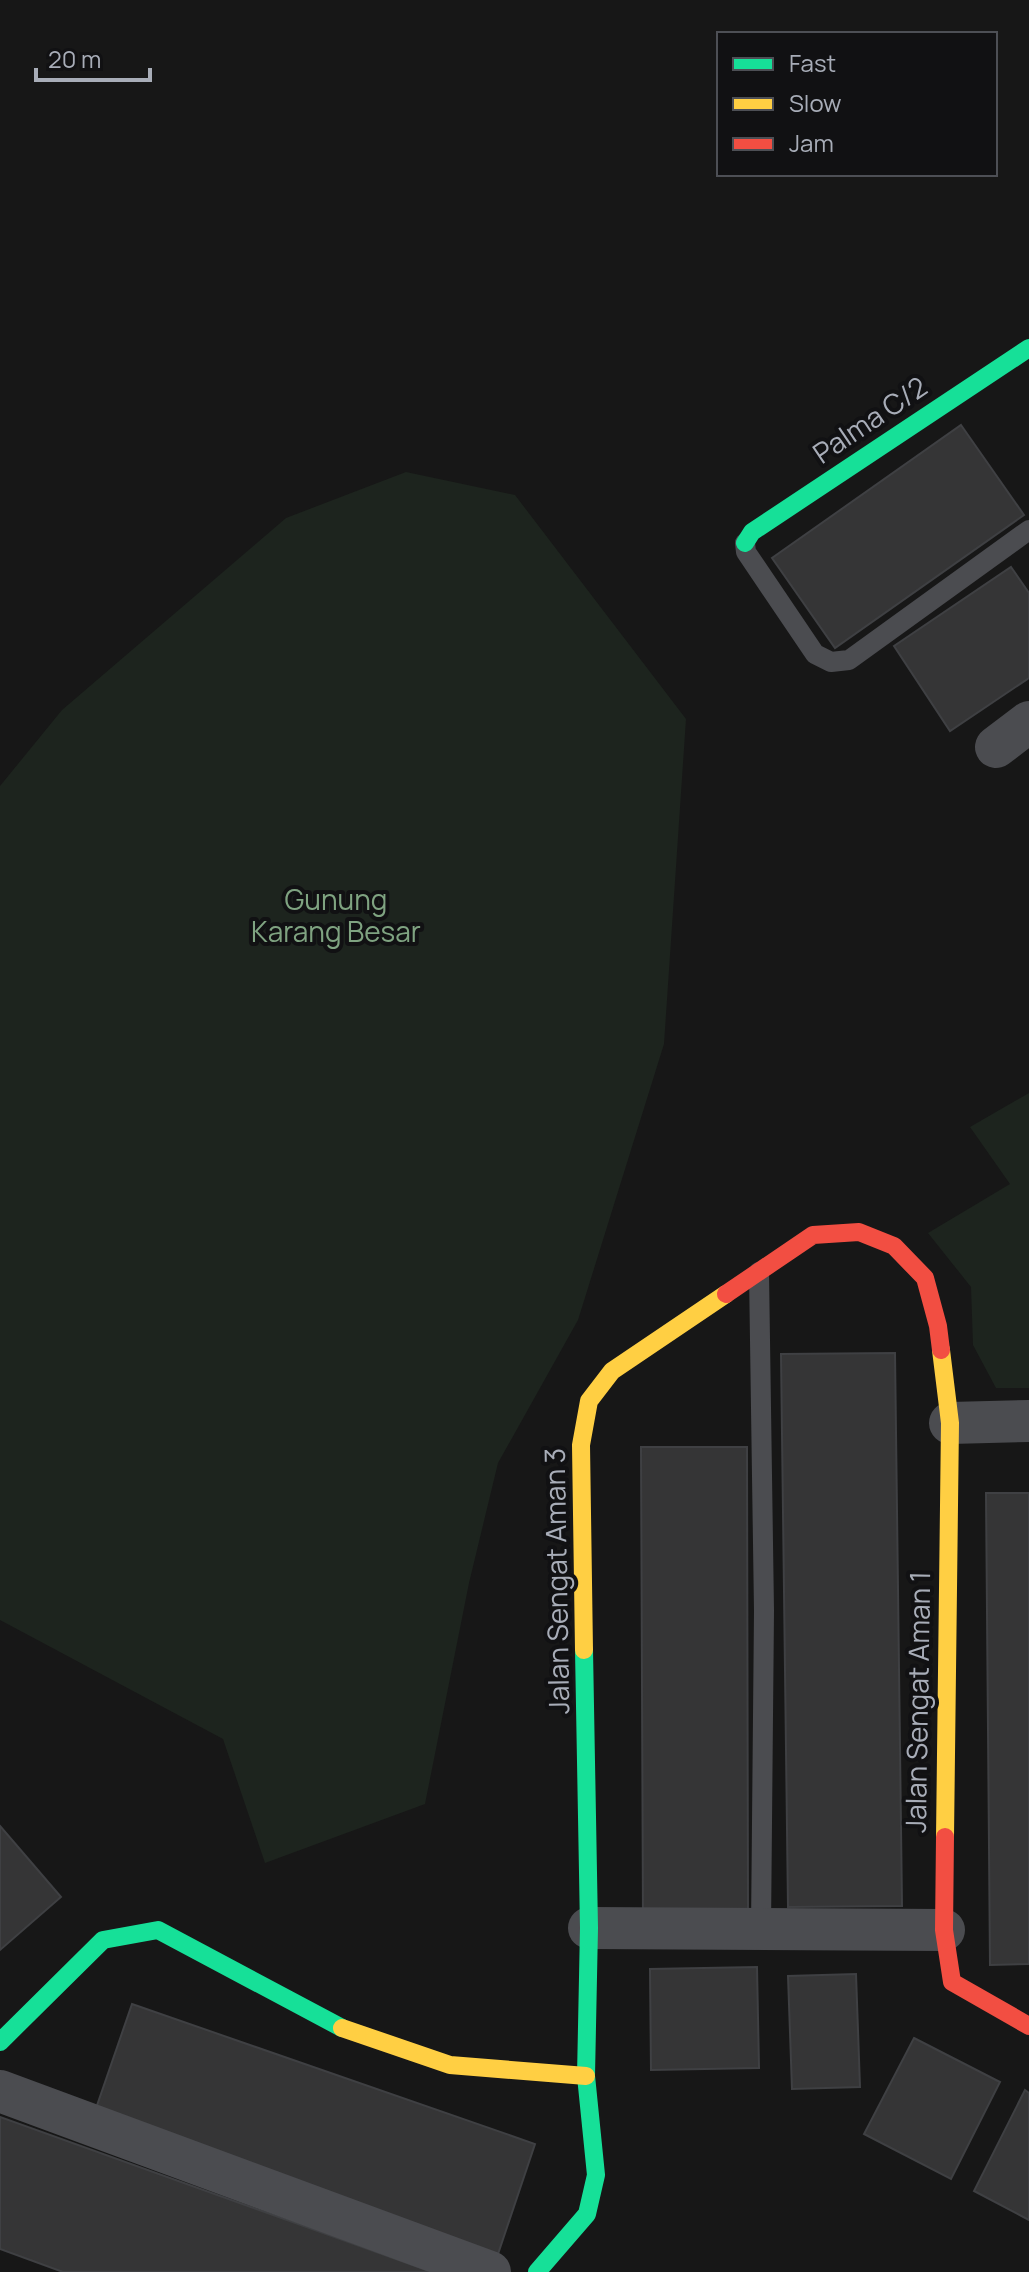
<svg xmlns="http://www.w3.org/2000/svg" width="1029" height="2272" font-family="Manrope,sans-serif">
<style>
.green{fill:#1d241e}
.building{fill:#353536;stroke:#3f4043;stroke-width:2}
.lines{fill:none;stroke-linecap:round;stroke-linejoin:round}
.lane{stroke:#4b4c50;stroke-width:20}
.street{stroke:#4b4c50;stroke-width:42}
.fast{stroke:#16e098;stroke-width:18}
.slow{stroke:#ffcf43;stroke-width:18}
.jam{stroke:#f24e42;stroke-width:18}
.labels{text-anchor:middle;stroke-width:8;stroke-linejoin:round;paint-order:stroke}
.street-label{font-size:28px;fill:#a8adb8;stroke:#111113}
.park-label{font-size:28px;fill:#7fa381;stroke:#111113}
</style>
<rect width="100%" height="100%" fill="#171717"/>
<g class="green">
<path d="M406 472 515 495 686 719 664 1044 578 1320 498 1463 469 1583 425 1804 265 1863 223 1739 0 1620V786L62 710 286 518Z"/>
<path d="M1029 1093V1388H996L973 1345 971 1287 928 1233 1010 1184 970 1127Z"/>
</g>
<g class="building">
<path d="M961 425 1024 515 835 648 772 558Z"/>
<path d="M1011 567 1029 593V678L950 731 894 646Z"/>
<path d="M895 1353 902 1906 788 1907 781 1354Z"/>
<path d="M641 1447H747L748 1921 643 1922Z"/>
<path d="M986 1493H1029V1964L990 1965Z"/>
<path d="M0 1826 61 1897 0 1950Z"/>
<path d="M757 1967 759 2068 651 2070 650 1969Z"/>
<path d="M856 1974 860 2087 792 2089 788 1976Z"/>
<path d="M132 2004 535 2144 496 2260 92 2120Z"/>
<path d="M914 2038 1000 2082 951 2179 864 2134Z"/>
<path d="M1025 2090 1029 2093V2220L974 2191Z"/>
<path d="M0 2117 432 2272H63L0 2249Z"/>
</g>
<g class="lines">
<g class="lane">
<path d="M745 543 746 552 815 654 831 662 849 660 1029 530"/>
<path d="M759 1272 764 1611 761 1928"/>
</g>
<g class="street">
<path d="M996 747 1029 722"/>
<path d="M950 1423 1029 1421"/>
<path d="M589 1928 944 1930"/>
<path d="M0 2091 490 2272"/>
</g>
<g class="fast">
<path d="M745 543 752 532 1029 348"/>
<path d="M0 2042 103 1940 158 1930 342 2028"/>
<path d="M537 2272 587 2214 596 2175 586 2076 589 1928 584 1650"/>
</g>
<g class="slow">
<path d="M941 1350 950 1423 945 1837"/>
<path d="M584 1650 581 1445 589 1401 612 1371 726 1294"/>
<path d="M342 2028 450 2065 586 2076"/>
</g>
<g class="jam">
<path d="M726 1294 813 1235 859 1232 894 1246 925 1278 938 1326 941 1350"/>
<path d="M945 1837 944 1930 952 1982 1029 2026"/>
</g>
</g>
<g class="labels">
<g class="street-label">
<text transform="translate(870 420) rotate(-34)" y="10">Palma C/2</text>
<text transform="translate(557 1581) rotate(-91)" y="10">Jalan Sengat Aman 3</text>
<text transform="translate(918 1702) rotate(-89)" y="10">Jalan Sengat Aman 1</text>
</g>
<g class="park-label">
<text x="336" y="910">Gunung<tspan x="336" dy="32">Karang Besar</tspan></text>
</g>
</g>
<rect x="717" y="32" width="280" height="144" fill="#111113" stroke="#4d4f55" stroke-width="2"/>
<rect x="733" y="58" width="40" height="12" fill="#16e098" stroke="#4d4f55" stroke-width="2"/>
<text x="789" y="72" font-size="24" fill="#a8adb8">Fast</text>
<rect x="733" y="98" width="40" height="12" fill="#ffcf43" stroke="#4d4f55" stroke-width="2"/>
<text x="789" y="112" font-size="24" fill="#a8adb8">Slow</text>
<rect x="733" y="138" width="40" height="12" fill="#f24e42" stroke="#4d4f55" stroke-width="2"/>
<text x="789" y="152" font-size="24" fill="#a8adb8">Jam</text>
<path d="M36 68v12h114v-12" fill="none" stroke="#a8adb8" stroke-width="4"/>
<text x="48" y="68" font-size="24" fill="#a8adb8" stroke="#111113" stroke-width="6" paint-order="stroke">20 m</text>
</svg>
